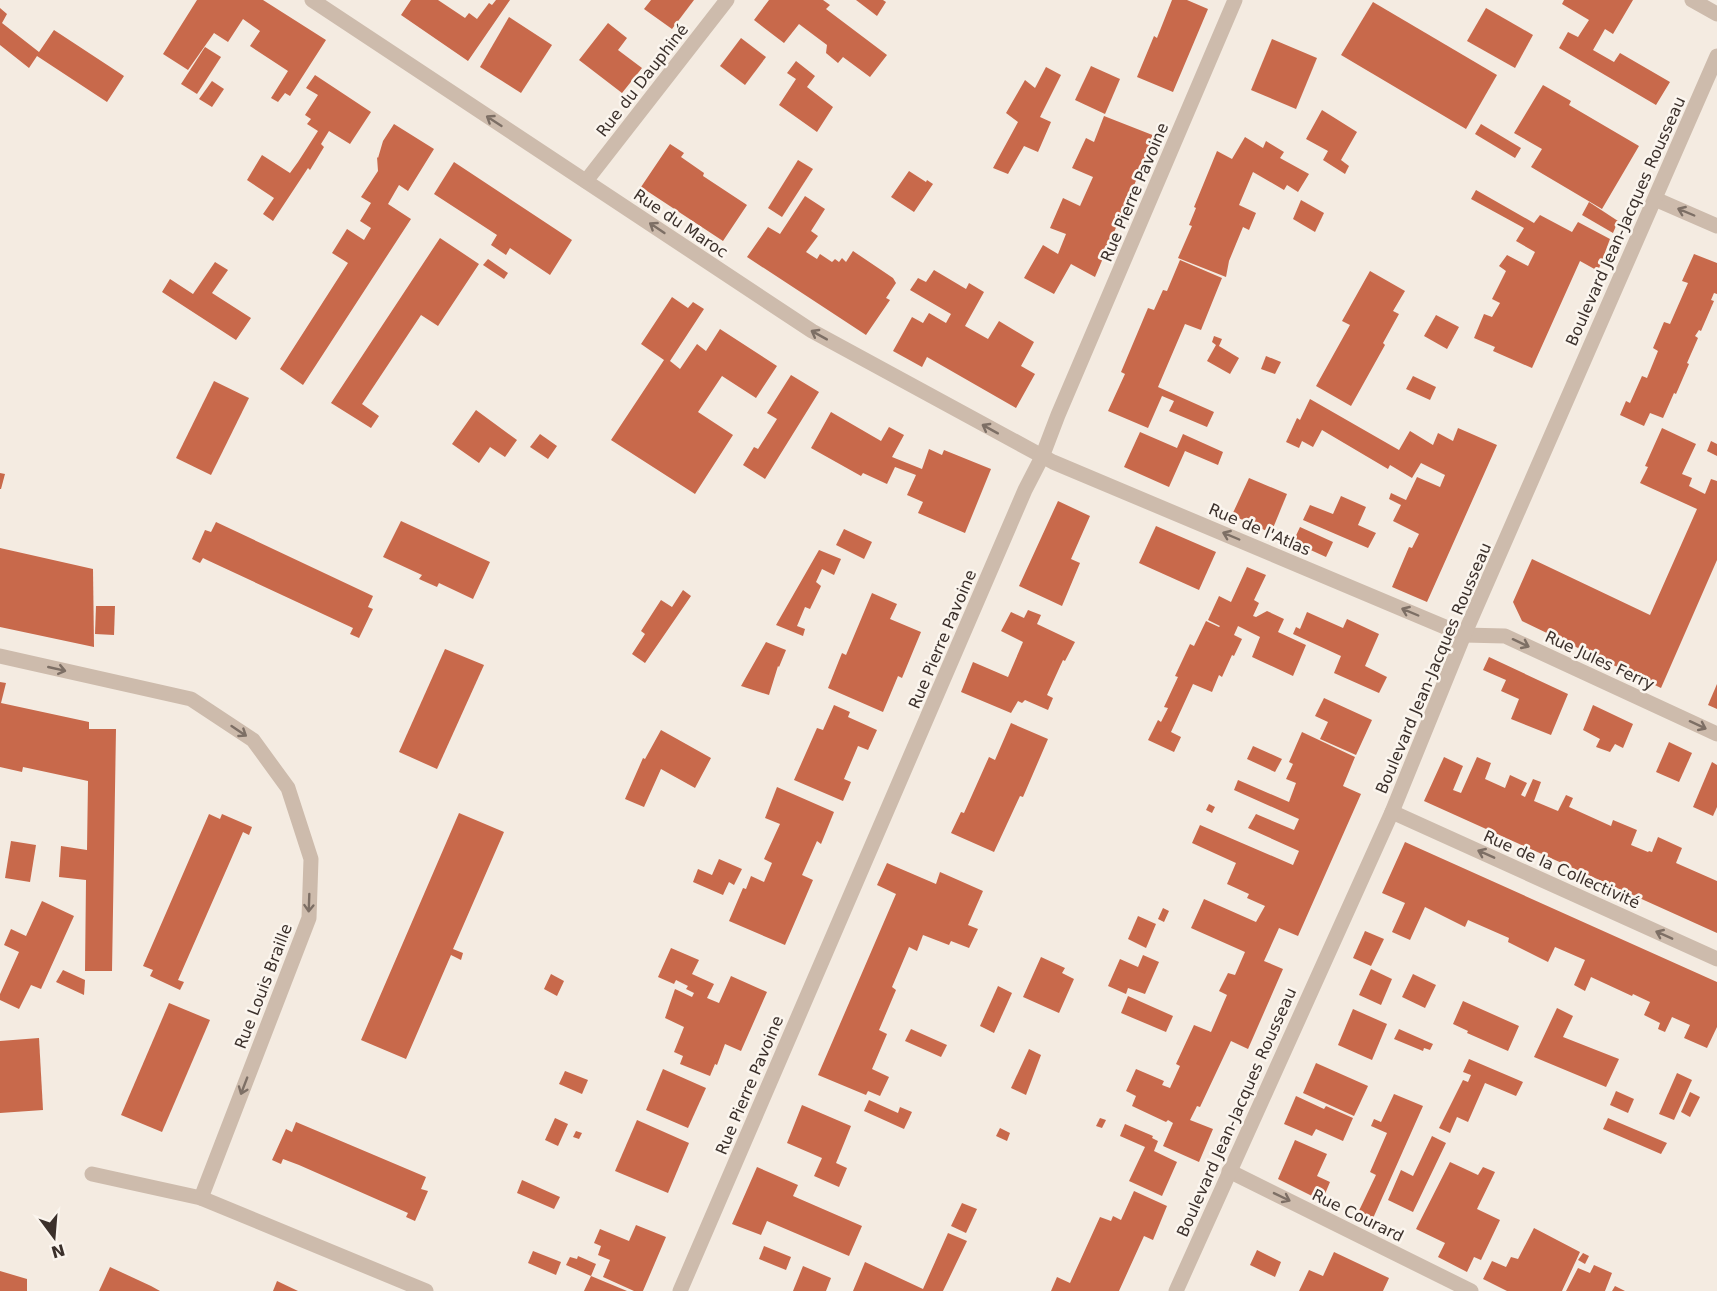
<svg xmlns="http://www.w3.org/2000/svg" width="1717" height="1291" font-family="'DejaVu Sans',sans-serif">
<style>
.building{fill:#c8694b}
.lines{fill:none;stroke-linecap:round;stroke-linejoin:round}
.street{stroke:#cdbbac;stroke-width:15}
.oneway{stroke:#7d6f65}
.labels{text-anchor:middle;stroke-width:5;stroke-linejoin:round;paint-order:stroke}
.street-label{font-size:16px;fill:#3b302b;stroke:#fbf5ee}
</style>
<rect width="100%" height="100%" fill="#f4ebe1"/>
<g class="building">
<path d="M197 0H263L326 40 290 96 285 93 278 102 271 98 288 71 250 46 260 31 243 19 228 42 214 33 188 70 163 54Z"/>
<path d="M411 0H438L465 18 469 13 477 19 489 3 492 5 496 0H510L468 61 401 15Z"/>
<path d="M651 0H694L672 29 644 9Z"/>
<path d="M769 0H823L830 5 826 9 887 55 870 77 843 57 838 63 826 53 827 45 799 24 784 43 754 20Z"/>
<path d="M856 0H883L886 2 877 16Z"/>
<path d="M1172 0H1187L1208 9 1173 92 1137 77 1154 36 1157 38Z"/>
<path d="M1564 0H1633L1613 34 1605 29 1593 50 1614 62 1620 53 1670 82 1656 105 1559 48 1568 32 1578 37 1589 20 1562 4Z"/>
<path d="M1373 2 1497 75 1466 129 1341 55Z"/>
<path d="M0 8 7 14 2 23 39 52 54 30 124 76 107 102 37 56 29 68 0 45Z"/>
<path d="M1486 8 1533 35 1515 68 1467 41Z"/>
<path d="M509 17 552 45 521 93 480 67Z"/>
<path d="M608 23 627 38 618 50 642 68 622 93 579 60Z"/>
<path d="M741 38 766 57 745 85 720 66Z"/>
<path d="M1272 39 1317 58 1296 109 1251 90Z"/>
<path d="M205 47 221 57 197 94 181 84Z"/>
<path d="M796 61 815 76 807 87 833 107 817 132 779 105 796 79 787 73Z"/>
<path d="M1091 66 1120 79 1105 114 1075 100Z"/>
<path d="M1046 67 1061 75 1040 117 1051 122 1038 152 1024 146 1008 174 993 168 1018 122 1006 113 1025 80 1035 88Z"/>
<path d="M315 75 371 112 350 144 329 131 321 144 324 147 310 170 308 168 273 221 263 214 274 198 247 180 262 155 290 173 298 162 318 131 307 124 311 119 305 115 318 95 306 88Z"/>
<path d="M212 81 224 89 212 107 199 99Z"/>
<path d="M1543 85 1571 101 1569 105 1639 146 1602 209 1531 167 1542 149 1514 133Z"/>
<path d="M1322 110 1357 132 1341 160 1349 166 1345 174 1323 160 1328 151 1306 139Z"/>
<path d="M1104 116 1155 136 1095 277 1071 264 1054 294 1024 278 1043 245 1058 254 1066 234 1050 228 1063 198 1080 206 1093 177 1072 168 1086 138 1094 142Z"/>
<path d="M394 124 434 149 408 191 399 185 388 204 411 219 303 385 280 369 348 263 332 253 347 229 364 240 371 228 360 221 371 203 361 197 378 171 377 157 378 158 383 141Z"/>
<path d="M1481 124 1521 148 1515 158 1475 134Z"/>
<path d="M1245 137 1263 148 1266 141 1284 152 1280 158 1309 174 1298 192 1287 185 1284 190 1253 172 1239 205 1256 213 1249 230 1243 227 1229 261 1226 277 1178 258 1192 226 1189 225 1196 208 1194 207 1217 151 1232 159Z"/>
<path d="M670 144 684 153 681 157 704 173 703 176 747 205 723 241 641 187Z"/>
<path d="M798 160 813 169 782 217 768 208Z"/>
<path d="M454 162 572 240 550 275 510 248 506 255 491 245 497 235 434 194Z"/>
<path d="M909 171 926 182 927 180 933 184 914 212 891 197Z"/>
<path d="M1476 190 1534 223 1540 215 1572 232 1578 222 1610 239 1598 271 1580 261 1532 368 1493 351 1495 347 1474 338 1484 314 1492 317 1500 303 1492 299 1506 271 1499 266 1507 255 1528 266 1535 252 1516 241 1524 228 1471 199Z"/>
<path d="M805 196 825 209 811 231 818 236 806 252 817 259 820 254 832 262 835 259 839 262 842 258 846 262 853 251 893 278 896 283 886 298 890 300 866 335 747 257 768 227 780 234Z"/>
<path d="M1301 200 1324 213 1315 232 1293 219Z"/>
<path d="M1589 202 1618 221 1613 233 1582 215Z"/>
<path d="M440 238 479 264 438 326 421 315 362 404 379 416 371 428 331 403Z"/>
<path d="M1694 254 1717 263V294L1714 293 1711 300 1714 301 1701 331 1699 330 1695 336 1698 338 1687 363 1689 364 1676 394 1674 393 1663 418 1650 413 1644 426 1620 415 1626 401 1630 403 1642 376 1647 378 1658 351 1653 348 1664 322 1670 324 1688 283 1682 281Z"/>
<path d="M488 259 508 273 504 279 483 265Z"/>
<path d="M1180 260 1222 278 1201 330 1185 324 1158 387 1214 412 1207 427 1169 411 1174 401 1162 396 1148 428 1108 411 1125 374 1121 372 1148 308 1154 310 1163 290 1167 291Z"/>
<path d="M215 262 228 270 212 293 251 318 236 340 162 292 170 279 193 294Z"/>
<path d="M934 270 966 289 969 283 984 292 965 326 988 339 999 321 1034 342 1021 366 1035 374 1016 408 927 357 922 367 893 351 912 317 923 323 929 313 946 323 951 314 910 290 918 278 926 282Z"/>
<path d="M1370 271 1405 291 1393 311 1399 314 1383 343 1385 345 1351 406 1316 386 1350 325 1342 321Z"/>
<path d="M672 297 688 308 693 302 704 309 670 361 680 369 697 344 706 351 720 329 777 366 756 398 722 376 698 412 733 435 695 494 611 440 664 360 641 344Z"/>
<path d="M1436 315 1459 327 1447 349 1424 336Z"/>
<path d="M1214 336 1222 339 1219 346 1239 358 1230 374 1207 361 1216 345 1212 342Z"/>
<path d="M1266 356 1281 362 1275 374 1261 369Z"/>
<path d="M791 375 819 392 765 479 743 465 754 447 758 449 777 419 767 413Z"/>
<path d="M1413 376 1436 387 1430 400 1406 389Z"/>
<path d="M214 381 249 398 211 475 176 458Z"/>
<path d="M1310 399 1399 450 1410 431 1433 445 1438 433 1453 441 1458 428 1497 445 1427 602 1392 587 1409 547 1412 548 1419 534 1393 521 1401 505 1389 499 1391 493 1406 500 1417 477 1440 487 1445 475 1421 463 1412 478 1390 465 1388 469 1322 430 1313 447 1302 441 1299 448 1286 442 1297 418 1300 420Z"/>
<path d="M476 410 517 440 505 457 490 447 479 463 452 444Z"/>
<path d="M831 412 881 441 889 427 904 435 892 457 922 469 929 449 942 455 944 450 991 469 965 533 918 513 923 502 907 495 916 475 895 467 887 484 863 473 861 476 811 448Z"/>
<path d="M1662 428 1696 444 1682 474 1692 478 1689 486 1705 494 1711 479 1717 481V560L1661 688 1522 621 1513 602 1532 559 1650 615 1697 509 1640 483 1648 467 1645 466Z"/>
<path d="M1140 432 1177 448 1183 434 1223 452 1218 465 1185 451 1169 487 1124 467Z"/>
<path d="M540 434 557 446 548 459 530 447Z"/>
<path d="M1711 441 1717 444V456L1707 451Z"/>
<path d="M0 473 5 474 1 489H0Z"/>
<path d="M1249 478 1287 494 1271 533 1232 515Z"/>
<path d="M1341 496 1366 507 1358 525 1376 533 1368 548 1303 520 1310 505 1333 514Z"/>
<path d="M1058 501 1090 516 1071 559 1080 563 1062 606 1019 586Z"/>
<path d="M401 521 490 562 473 599 439 583 437 587 419 579 422 575 383 557Z"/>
<path d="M216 522 373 596 368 607 373 609 359 638 350 634 353 628 207 560 203 558 200 563 192 559 205 530 211 532Z"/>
<path d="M1156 526 1216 552 1199 590 1139 563Z"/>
<path d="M1300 527 1333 542 1326 557 1293 542Z"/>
<path d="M844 529 872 542 864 559 836 545Z"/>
<path d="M0 548 93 569 94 647 0 627Z"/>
<path d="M819 550 841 559 834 575 822 569 816 582 821 586 810 609 805 607 797 626 805 629 803 636 776 625Z"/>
<path d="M1247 567 1266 575 1254 600 1259 603 1253 616 1256 617 1267 611 1284 619 1278 632 1306 645 1293 676 1252 657 1260 637 1238 626 1234 635 1242 639 1234 656 1232 655 1222 677 1219 675 1212 692 1193 684 1171 732 1181 737 1174 752 1148 740 1158 720 1161 722 1168 708 1164 707 1178 677 1175 676 1190 644 1194 646 1206 621 1219 627 1220 626 1208 620 1219 596 1231 602Z"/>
<path d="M683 590 691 596 645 663 632 654 645 634 641 631 661 600 672 607Z"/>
<path d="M872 593 897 604 890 619 921 632 902 678 898 676 883 712 828 688 842 653 846 655Z"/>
<path d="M96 606H115L114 635 95 634Z"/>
<path d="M1028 610 1041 615 1037 624 1075 642 1065 661 1063 660 1047 695 1053 698 1048 710 1025 700 1022 703 1018 701 1011 713 961 692 973 662 1008 677 1023 642 1001 631 1011 612 1024 618Z"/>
<path d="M1307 612 1343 628 1347 619 1379 634 1365 666 1387 677 1379 693 1334 673 1341 656 1293 634 1296 627 1300 629Z"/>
<path d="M766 642 786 650 779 667 778 666 769 695 741 686Z"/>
<path d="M445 649 484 665 437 769 399 752Z"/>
<path d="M1489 657 1568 694 1551 735 1511 719 1519 699 1501 691 1506 680 1483 670Z"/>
<path d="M0 682 6 683 1 703 89 722V729H116L112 971H85L86 880 59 877 61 846 87 850 88 781 23 767 22 772 0 767Z"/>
<path d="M1717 684V709L1708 705Z"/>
<path d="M1324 698 1372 720 1356 755 1320 739 1328 722 1315 716Z"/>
<path d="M834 705 850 712 848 717 877 730 868 750 858 746 844 779 851 782 843 801 794 780 817 728 823 730Z"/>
<path d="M1593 705 1633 724 1623 748 1615 744 1610 752 1596 747 1600 739 1583 730Z"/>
<path d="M1011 723 1048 739 1023 797 1020 796 994 852 951 833 961 812 964 813 989 757 995 760Z"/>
<path d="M661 730 711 758 695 788 661 769 644 807 625 799 643 758 645 759Z"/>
<path d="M1302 732 1355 757 1343 786 1361 794 1298 936 1279 928 1264 961 1283 969 1248 1049 1231 1041 1200 1107 1197 1106 1190 1120 1213 1129 1199 1162 1163 1146 1173 1123 1168 1120 1166 1122 1132 1106 1136 1096 1126 1091 1136 1069 1164 1081 1162 1085 1170 1088 1180 1066 1176 1064 1194 1025 1211 1032 1227 995 1219 991 1228 973 1235 975 1245 952 1191 928 1204 899 1256 922 1265 906 1247 898 1249 894 1227 884 1236 863 1192 843 1200 825 1293 865 1299 851 1248 828 1256 814 1294 830 1299 819 1234 790 1238 780 1289 802 1296 783 1286 779 1293 764 1289 762Z"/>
<path d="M1669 742 1692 753 1679 782 1656 772Z"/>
<path d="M1253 746 1282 759 1275 772 1247 759Z"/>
<path d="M1444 757 1463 766 1453 790 1461 793 1477 757 1491 763 1485 779 1505 788 1510 775 1527 783 1521 795 1525 797 1533 779 1541 782 1534 801 1558 811 1566 795 1573 798 1569 807 1611 826 1613 820 1637 830 1631 845 1648 852 1649 851 1652 852 1658 837 1682 848 1676 863 1717 881V933L1424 801Z"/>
<path d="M1712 762 1717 765V807L1713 816 1693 807Z"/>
<path d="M777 787 834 812 821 844 817 841 802 875 813 880 785 945 729 921 743 888 746 889 751 876 764 882 772 863 764 859 780 824 765 818Z"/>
<path d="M1209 804 1215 807 1212 813 1206 810Z"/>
<path d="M459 813 504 832 453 949 463 953 461 960 451 955 406 1059 361 1040Z"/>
<path d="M209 814 220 819 222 814 252 827 249 835 243 832 178 980 184 982 180 990 150 976 153 970 143 966Z"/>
<path d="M11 841 36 845 30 882 5 878Z"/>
<path d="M1405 842 1717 982V1027L1707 1048 1684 1038 1690 1025 1672 1017 1665 1032 1658 1029 1660 1023 1644 1015 1650 1002 1633 994 1632 996 1591 977 1585 991 1574 985 1585 960 1555 947 1548 962 1508 942 1509 938 1468 920 1465 927 1425 907 1410 940 1392 932 1405 903 1382 893Z"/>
<path d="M719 859 742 869 734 885 729 882 723 895 693 882 698 869 712 875Z"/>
<path d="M887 863 936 884 940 872 983 891 968 925 978 929 969 948 951 941 949 945 923 935 917 951 909 947 892 987 896 990 879 1030 887 1034 872 1069 889 1077 880 1096 868 1091 866 1095 818 1075 896 894 877 885Z"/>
<path d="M42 901 74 916 41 989 31 985 19 1009 0 1000V994L19 952 4 945 11 929 26 936Z"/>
<path d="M1163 908 1169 911 1164 922 1158 919Z"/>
<path d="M1138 916 1156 924 1146 948 1128 939Z"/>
<path d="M1365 931 1384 939 1371 966 1353 958Z"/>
<path d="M671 948 699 960 692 974 714 984 707 998 719 1003 731 976 767 992 741 1051 725 1044 717 1065 715 1064 710 1076 680 1064 683 1056 674 1052 684 1027 665 1018 675 989 692 997 694 993 686 989 688 986 676 980 674 984 658 977Z"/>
<path d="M1143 955 1159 962 1145 994 1128 988 1126 994 1108 986 1120 959 1138 967Z"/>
<path d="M1041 957 1065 968 1062 973 1074 979 1059 1013 1023 997Z"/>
<path d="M1371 969 1392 979 1381 1005 1359 995Z"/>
<path d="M63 970 85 980 84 995 56 982Z"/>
<path d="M551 974 564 981 557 996 544 989Z"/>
<path d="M1413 974 1436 985 1425 1008 1402 997Z"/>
<path d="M998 986 1012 993 994 1033 980 1026Z"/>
<path d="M1128 996 1173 1016 1166 1032 1121 1013Z"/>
<path d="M1463 1001 1519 1026 1508 1051 1467 1033 1468 1031 1453 1024Z"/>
<path d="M169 1003 210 1020 162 1132 121 1115Z"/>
<path d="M1557 1008 1573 1016 1563 1037 1619 1059 1606 1087 1534 1057Z"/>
<path d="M1353 1009 1387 1024 1372 1060 1338 1045Z"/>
<path d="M911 1029 947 1045 941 1057 905 1041Z"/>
<path d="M1399 1029 1433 1044 1430 1050 1424 1048 1423 1051 1394 1039Z"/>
<path d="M39 1038 43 1110 0 1113V1041Z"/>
<path d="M1029 1049 1041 1055 1026 1095 1011 1088Z"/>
<path d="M1469 1059 1523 1082 1516 1096 1485 1083 1468 1122 1457 1117 1450 1133 1439 1128 1463 1080 1468 1082 1471 1075 1463 1072Z"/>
<path d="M1316 1063 1368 1086 1354 1116 1303 1093Z"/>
<path d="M663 1069 706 1088 688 1128 646 1110Z"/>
<path d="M565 1071 588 1080 582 1094 559 1084Z"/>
<path d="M1677 1073 1692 1080 1674 1120 1659 1114Z"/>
<path d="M1616 1091 1634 1099 1628 1113 1610 1105Z"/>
<path d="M1690 1092 1700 1097 1690 1117 1681 1112Z"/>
<path d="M1394 1094 1423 1106 1370 1225 1356 1217 1376 1175 1370 1172 1387 1133 1371 1126 1374 1119 1381 1122Z"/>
<path d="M1296 1096 1324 1109 1326 1106 1353 1118 1343 1141 1316 1129 1312 1136 1284 1124Z"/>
<path d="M869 1100 898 1113 900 1107 912 1112 904 1129 864 1111Z"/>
<path d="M802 1105 851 1126 836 1163 847 1168 839 1187 814 1176 822 1158 787 1143Z"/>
<path d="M555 1118 568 1124 558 1146 545 1140Z"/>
<path d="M1100 1118 1106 1120 1102 1128 1096 1126Z"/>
<path d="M1608 1118 1667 1143 1661 1154 1603 1129Z"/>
<path d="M637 1120 689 1143 668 1193 615 1171Z"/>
<path d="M296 1122 426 1177 421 1189 428 1191 415 1221 406 1217 408 1213 299 1165 283 1159 281 1164 272 1160 286 1129 292 1132Z"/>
<path d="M1125 1124 1153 1136 1152 1138 1158 1141 1154 1151 1177 1162 1162 1196 1129 1181 1145 1147 1120 1136Z"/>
<path d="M1000 1128 1010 1133 1007 1141 996 1136Z"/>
<path d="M576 1131 582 1133 579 1139 573 1137Z"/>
<path d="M1432 1136 1446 1143 1413 1212 1388 1200 1401 1170 1413 1176Z"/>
<path d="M1295 1140 1327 1154 1317 1176 1330 1182 1322 1201 1278 1179Z"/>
<path d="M1450 1162 1478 1175 1483 1167 1495 1172 1477 1209 1500 1220 1481 1260 1474 1257 1467 1272 1438 1257 1445 1243 1416 1229Z"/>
<path d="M757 1167 798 1185 793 1196 862 1226 849 1256 767 1221 761 1235 732 1224Z"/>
<path d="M522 1180 560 1197 554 1209 517 1193Z"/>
<path d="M1134 1191 1167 1206 1153 1240 1144 1236 1119 1291H1051L1057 1277 1070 1283 1100 1217 1111 1221 1113 1216 1121 1220Z"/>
<path d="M962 1203 977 1209 966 1233 951 1226Z"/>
<path d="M636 1225 666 1237 643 1291H634L603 1277 610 1260 598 1255 601 1246 594 1243 600 1229 629 1241Z"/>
<path d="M1534 1228 1580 1252 1562 1291H1507L1483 1279 1492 1261 1506 1267 1511 1257 1518 1259Z"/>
<path d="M948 1233 967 1241 943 1291H853L865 1262 923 1289Z"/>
<path d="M764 1246 791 1257 786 1270 759 1259Z"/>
<path d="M1257 1250 1281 1262 1275 1277 1250 1265Z"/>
<path d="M533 1251 561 1262 556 1275 528 1263Z"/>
<path d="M1334 1252 1389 1278 1383 1291H1299L1309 1270 1323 1276Z"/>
<path d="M1583 1253 1589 1256 1585 1264 1578 1260Z"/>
<path d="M578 1256 596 1264 591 1276 566 1265 570 1257 577 1259Z"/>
<path d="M1594 1265 1612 1273 1605 1291H1566L1578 1268 1590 1273Z"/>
<path d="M803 1266 831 1278 826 1291H793Z"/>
<path d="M110 1267 151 1286 160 1291H99Z"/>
<path d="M0 1271 27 1279V1291H0Z"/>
<path d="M591 1276 627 1291H584Z"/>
<path d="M277 1281 298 1291H273Z"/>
<path d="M1615 1286 1625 1291H1612Z"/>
</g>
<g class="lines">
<g class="street">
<path d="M312 0 812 331 1053 462 1464 635 1505 636 1717 734"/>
<path d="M1692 0 1717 14"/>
<path d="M586 181 727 0"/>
<path d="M1655 199 1717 226"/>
<path d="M0 656 191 699 253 740 288 788 311 859 309 918 201 1198"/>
<path d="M1392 812 1717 959"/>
<path d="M1229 1171 1471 1291"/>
<path d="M92 1174 201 1198 426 1291"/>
<path d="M680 1291 1025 490 1042 457 1058 415 1235 0"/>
<path d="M1176 1291 1392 812 1464 635 1717 56"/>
</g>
</g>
<defs><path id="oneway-shaft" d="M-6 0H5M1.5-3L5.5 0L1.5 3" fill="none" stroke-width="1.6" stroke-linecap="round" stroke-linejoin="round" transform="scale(1.5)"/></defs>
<g class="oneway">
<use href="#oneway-shaft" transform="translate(494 121) rotate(-147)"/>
<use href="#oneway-shaft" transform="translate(1686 212) rotate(-157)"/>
<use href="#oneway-shaft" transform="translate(657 228) rotate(-146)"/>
<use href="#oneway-shaft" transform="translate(819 335) rotate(-151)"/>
<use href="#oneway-shaft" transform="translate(990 429) rotate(-151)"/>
<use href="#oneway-shaft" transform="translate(1231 536) rotate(-157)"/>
<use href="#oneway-shaft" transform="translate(1410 612) rotate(-157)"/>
<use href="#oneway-shaft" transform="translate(1521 643) rotate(25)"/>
<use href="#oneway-shaft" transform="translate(57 669) rotate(13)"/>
<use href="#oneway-shaft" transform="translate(1698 725) rotate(25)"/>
<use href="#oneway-shaft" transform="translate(239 731) rotate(34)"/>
<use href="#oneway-shaft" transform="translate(1486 854) rotate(-156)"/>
<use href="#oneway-shaft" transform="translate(309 903) rotate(92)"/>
<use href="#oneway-shaft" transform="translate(1664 935) rotate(-156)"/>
<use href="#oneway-shaft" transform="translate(244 1086) rotate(111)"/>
<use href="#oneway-shaft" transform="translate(1282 1197) rotate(26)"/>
</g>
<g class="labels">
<g class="street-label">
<text transform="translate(642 80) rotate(-52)" y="6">Rue du Dauphiné</text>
<text transform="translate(1134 192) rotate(-67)" y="6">Rue Pierre Pavoine</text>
<text transform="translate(1625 221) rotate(-66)" y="6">Boulevard Jean-Jacques Rousseau</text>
<text transform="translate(681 223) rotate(34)" y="6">Rue du Maroc</text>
<text transform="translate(1260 529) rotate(23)" y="6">Rue de l'Atlas</text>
<text transform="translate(942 639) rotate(-67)" y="6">Rue Pierre Pavoine</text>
<text transform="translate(1600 660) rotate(25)" y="6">Rue Jules Ferry</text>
<text transform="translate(1433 668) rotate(-67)" y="6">Boulevard Jean-Jacques Rousseau</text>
<text transform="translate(1562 869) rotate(24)" y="6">Rue de la Collectivité</text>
<text transform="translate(263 986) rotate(-69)" y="6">Rue Louis Braille</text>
<text transform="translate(749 1085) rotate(-67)" y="6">Rue Pierre Pavoine</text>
<text transform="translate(1236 1112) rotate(-66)" y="6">Boulevard Jean-Jacques Rousseau</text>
<text transform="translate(1358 1215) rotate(26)" y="6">Rue Courard</text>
</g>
</g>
<g transform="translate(54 1237) rotate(164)" stroke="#fbf5ee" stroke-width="4.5" paint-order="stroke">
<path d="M0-4.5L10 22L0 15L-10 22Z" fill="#3b302b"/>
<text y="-9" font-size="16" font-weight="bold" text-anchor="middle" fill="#3b302b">N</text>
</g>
</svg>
